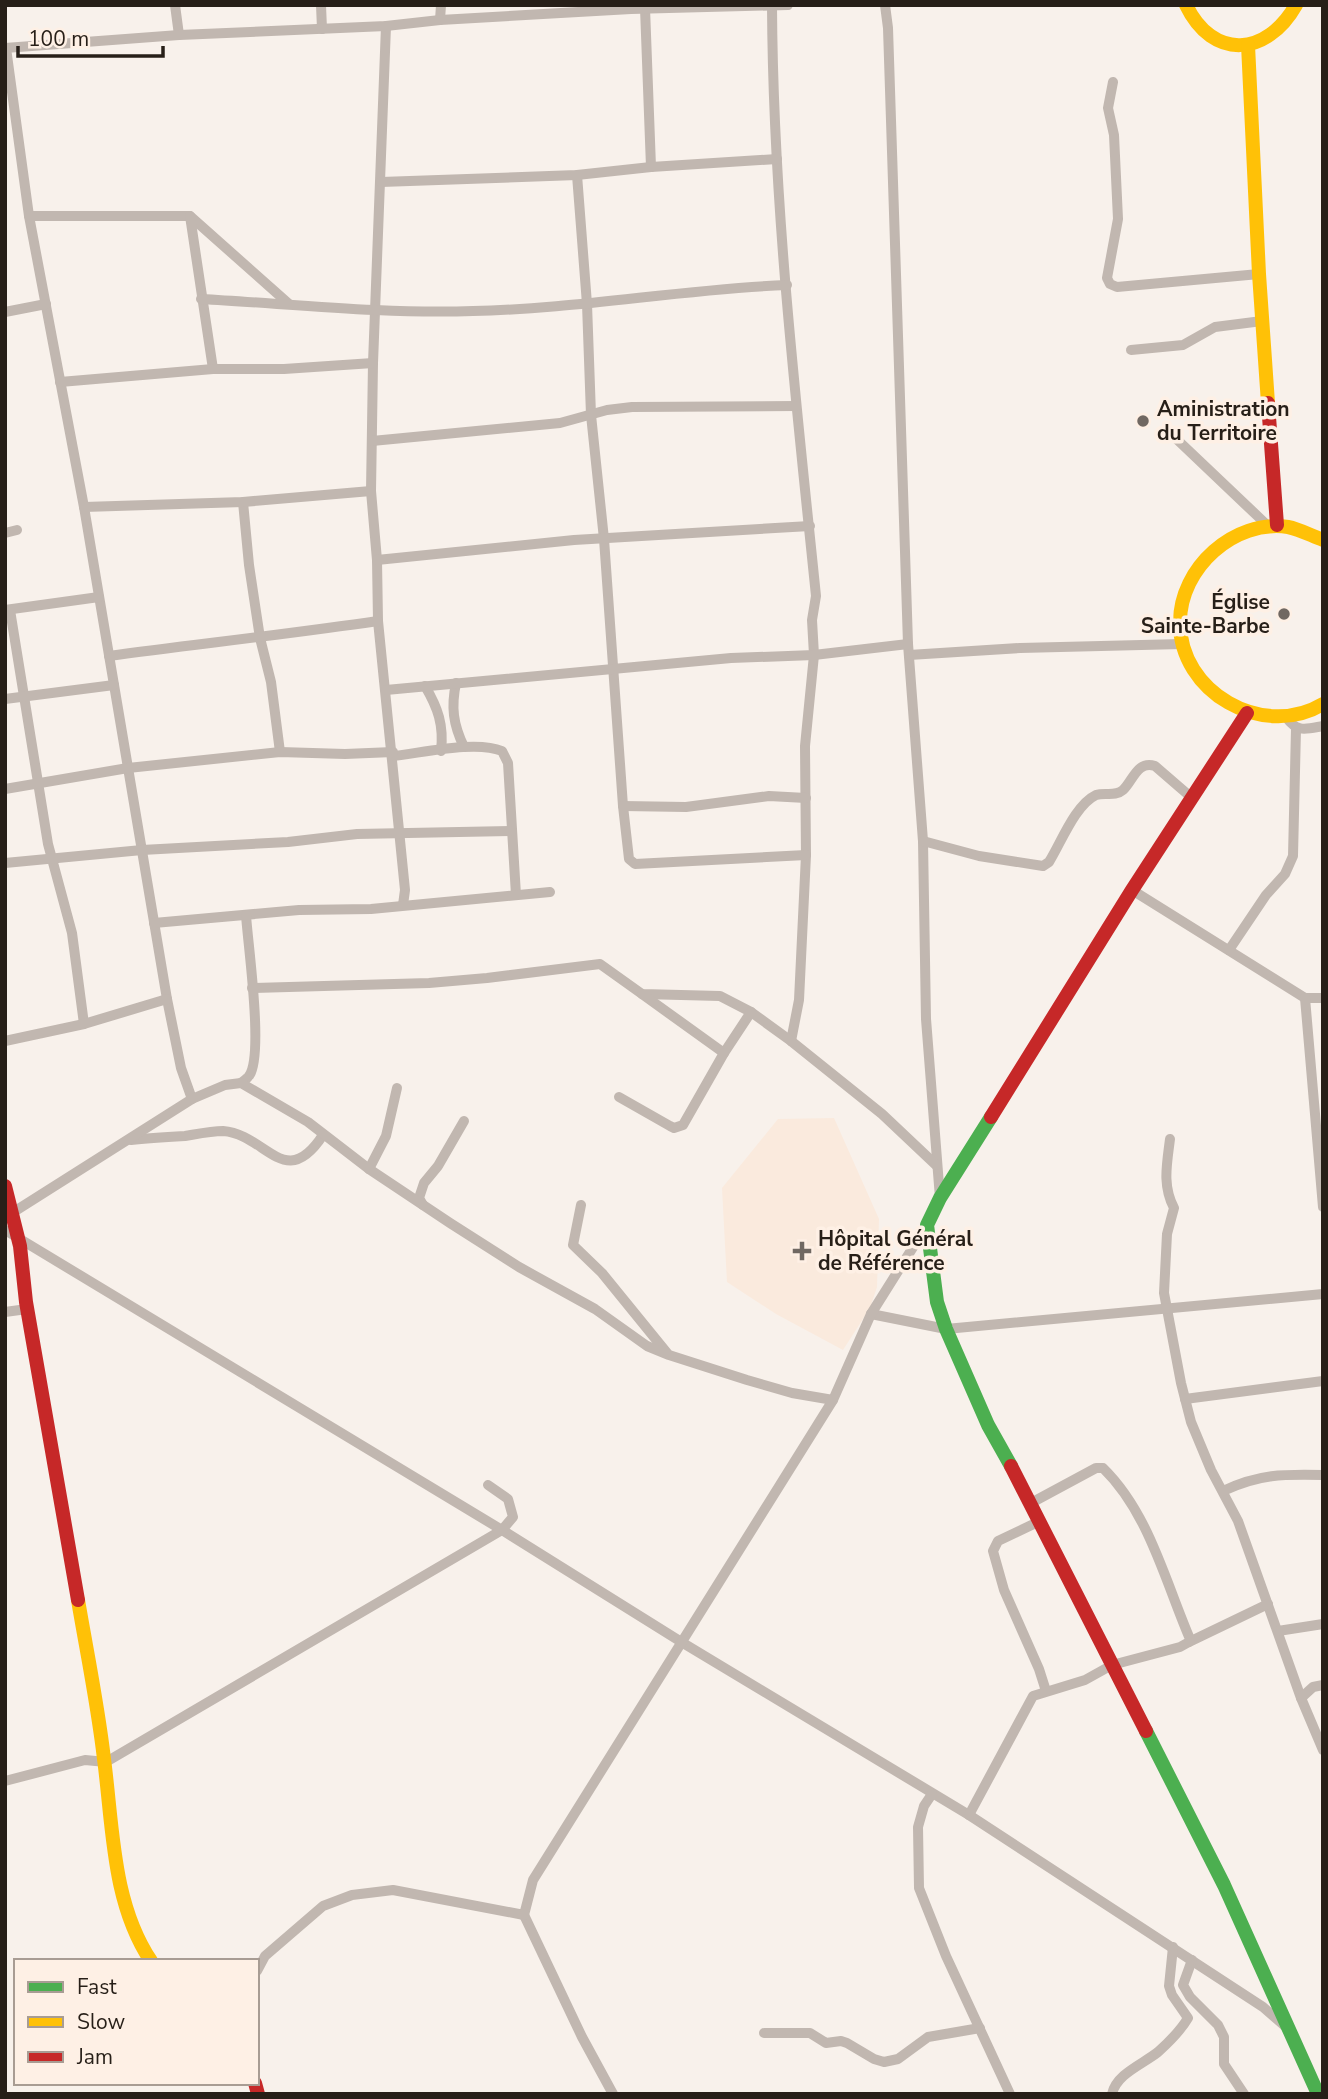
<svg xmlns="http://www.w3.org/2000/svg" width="1328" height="2099" font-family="'Nunito Sans',sans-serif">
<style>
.built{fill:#faeadd}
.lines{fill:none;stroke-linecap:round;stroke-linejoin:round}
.street{stroke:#c1b7b0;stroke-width:10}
.fast{stroke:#4caf50;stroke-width:14}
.slow{stroke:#ffc107;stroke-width:14}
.jam{stroke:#c62828;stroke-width:14}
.poi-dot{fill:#706862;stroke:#fef0e5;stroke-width:2.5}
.labels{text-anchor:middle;stroke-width:7;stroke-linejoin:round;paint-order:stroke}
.poi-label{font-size:21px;font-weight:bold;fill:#271f18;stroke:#fef0e5;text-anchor:start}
</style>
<rect width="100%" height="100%" fill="#f8f1eb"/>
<path class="built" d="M834 1118 879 1219 877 1287 870 1308 843 1350 776 1314 727 1282 722 1188 778 1119Z"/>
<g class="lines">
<g class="street">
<path d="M175 5 179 35"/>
<path d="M321 5 322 29"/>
<path d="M885 5 888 28 908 644 923 841 926 1019 940 1198"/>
<path d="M772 6C773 203 796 400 816 596L812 620 814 655 805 746 806 855 799 1000 791 1041"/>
<path d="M645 8 651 167"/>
<path d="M440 20 441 5"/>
<path d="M386 26 373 363 371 491 377 560 378 621 405 890 403 905"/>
<path d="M5 48 179 35 386 26 440 20 631 9 788 5"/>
<path d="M6 48 29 216 84 507 167 999 181 1068 192 1099"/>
<path d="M1113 82 1108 108 1114 135 1118 219 1107 278 1110 284 1117 287 1259 274"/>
<path d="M577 175 587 304 591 415 604 539 623 806 629 859 635 864 806 855"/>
<path d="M381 182 577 175 651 167 777 159"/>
<path d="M29 216H190L289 304"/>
<path d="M190 216 213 369"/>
<path d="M201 299C292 304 383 314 473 311 578 309 682 289 787 285"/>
<path d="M5 312 46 304"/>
<path d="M1131 350 1183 345 1215 327 1262 321"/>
<path d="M60 382 213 369H284L373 363"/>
<path d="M1167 430 1268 526"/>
<path d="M372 441 560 423 607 410 632 407 796 406"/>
<path d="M243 502 249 565 260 638 271 682 280 752"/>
<path d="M84 507 243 502 371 491"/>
<path d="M5 533 17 530"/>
<path d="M377 560 574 540 810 526"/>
<path d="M5 610 99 597"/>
<path d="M10 610 48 844 72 933 84 1024"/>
<path d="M909 655 1020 648 1182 644"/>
<path d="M109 656C199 644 289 634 378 621"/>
<path d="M456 683C451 707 453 724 464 747"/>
<path d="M425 686C438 708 444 725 441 751"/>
<path d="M386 690 731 658 814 655 908 644"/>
<path d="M5 699 114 685"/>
<path d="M1286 717C1297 733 1306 729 1323 726"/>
<path d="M393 756C422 753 476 740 502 751L508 763 516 895"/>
<path d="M5 789 128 768 280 752 345 754 393 752"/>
<path d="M623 806 686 807 769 796 806 798"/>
<path d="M923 841 979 856 1043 866 1049 862C1061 843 1075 805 1096 795 1105 792 1115 797 1123 790 1133 781 1137 760 1155 766L1192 798"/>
<path d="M5 863 142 850 288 842 357 834 511 831"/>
<path d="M1132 890 1305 998H1323"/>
<path d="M154 923 299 910 371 909 550 892"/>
<path d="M1229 950 1266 895 1285 874 1293 856 1296 729"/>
<path d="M252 988 429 983 487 978 600 964 642 994 720 996 751 1012 791 1041 882 1114 936 1165"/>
<path d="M642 994 724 1053 751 1012"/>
<path d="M1305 998 1323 1207"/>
<path d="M5 1041 84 1024 167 999"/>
<path d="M241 1083C241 1083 249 1077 249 1076 264 1056 248 946 246 915"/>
<path d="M619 1097 670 1126 674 1128 683 1125 724 1053"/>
<path d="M1170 1139C1167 1164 1162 1185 1174 1208L1167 1234 1164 1293 1181 1383 1191 1422 1211 1470 1238 1521 1301 1698 1323 1750"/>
<path d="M131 1140C149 1138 167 1137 185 1136 197 1134 211 1131 223 1131 266 1134 285 1193 323 1135"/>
<path d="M369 1169 386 1136 397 1088"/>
<path d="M423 1205 419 1198 424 1183 438 1166 464 1121"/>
<path d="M581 1205 573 1245 602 1273 667 1353"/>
<path d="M12 1213 192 1099 225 1085 241 1083 308 1122 369 1169 450 1223 519 1267 595 1309 647 1346 669 1355 747 1380 792 1393 833 1400"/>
<path d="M5 1230 502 1530 683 1643 969 1815 1263 2007 1286 2027"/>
<path d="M5 1312 27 1309"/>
<path d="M871 1314 946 1329 1323 1294"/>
<path d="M1185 1399 1323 1381"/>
<path d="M1223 1491C1259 1474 1283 1474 1323 1475"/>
<path d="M1040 1521 998 1541 993 1551 1004 1590 1039 1669 1046 1691"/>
<path d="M1278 1631 1323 1624"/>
<path d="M1189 1642 1268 1604"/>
<path d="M1301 1698 1313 1687 1323 1685"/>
<path d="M5 1781 85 1760 106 1762 502 1530 513 1517 508 1499 488 1485"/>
<path d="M932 1794 924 1806 918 1827 919 1888 946 1956 1010 2094"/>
<path d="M969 1815 1033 1696 1085 1680 1112 1665 1180 1647 1189 1642 1190 1639C1165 1581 1149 1513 1103 1468H1096L1031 1503"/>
<path d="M524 1915 582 2037 613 2094"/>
<path d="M1192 1960 1183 1985 1190 1997 1218 2025 1224 2037V2064L1244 2094"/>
<path d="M257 1971 265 1956 323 1906 352 1895 393 1890 524 1915 533 1880 833 1400 871 1314 927 1225"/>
<path d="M764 2033H810L826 2043 841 2041 847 2043 874 2059 884 2062 898 2059 928 2037 980 2028"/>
<path d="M1112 2094C1116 2074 1143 2064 1158 2052 1168 2043 1181 2030 1188 2018L1172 1995 1169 1986 1173 1947"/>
</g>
<g class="fast">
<path d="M991 1117 940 1198 927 1225 937 1302 946 1329 988 1425 1011 1466"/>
<path d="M1146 1731 1224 1885 1318 2094"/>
</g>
<g class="slow">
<path d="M1186 5C1213 61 1267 56 1296 5"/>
<path d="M1248 45 1259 274 1268 403"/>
<path d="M1323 540C1312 536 1299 529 1288 527 1234 519 1180 568 1180 622 1179 692 1263 740 1323 704"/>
<path d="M78 1600C87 1653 98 1706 104 1759 113 1827 112 1903 151 1961"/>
</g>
<g class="jam">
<path d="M1268 403 1277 525"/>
<path d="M991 1117 1132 890 1247 713"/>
<path d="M5 1186 20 1246 26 1302 78 1600"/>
<path d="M1011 1466 1146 1731"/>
<path d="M255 2083 258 2094"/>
</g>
</g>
<g class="poi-dot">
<circle cx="1143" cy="421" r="7"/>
<circle cx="1284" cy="614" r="7"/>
<path d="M798.5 1240.5h7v7h7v7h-7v7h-7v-7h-7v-7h7z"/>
</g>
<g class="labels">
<g class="poi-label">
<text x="1157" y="416">Aministration<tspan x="1157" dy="24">du Territoire</tspan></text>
<text x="1270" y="609" text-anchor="end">Église<tspan x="1270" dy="24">Sainte-Barbe</tspan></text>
<text x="818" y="1246">Hôpital Général<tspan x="818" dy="24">de Référence</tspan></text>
</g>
</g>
<rect width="1328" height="2099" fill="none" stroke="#271f18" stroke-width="14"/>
<rect x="14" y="1959" width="245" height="126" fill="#fef0e5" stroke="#a89c93" stroke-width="2"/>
<rect x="28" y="1982" width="35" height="10" fill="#4caf50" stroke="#a89c93" stroke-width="2"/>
<text x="77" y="1994" font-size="21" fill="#271f18">Fast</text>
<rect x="28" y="2017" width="35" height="10" fill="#ffc107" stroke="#a89c93" stroke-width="2"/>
<text x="77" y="2029" font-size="21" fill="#271f18">Slow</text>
<rect x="28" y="2052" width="35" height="10" fill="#c62828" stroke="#a89c93" stroke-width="2"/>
<text x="77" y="2064" font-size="21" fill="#271f18">Jam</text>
<path d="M18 46v10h145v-10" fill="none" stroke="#271f18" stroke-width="3.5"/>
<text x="28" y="46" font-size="21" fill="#271f18" stroke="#fef0e5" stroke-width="5" paint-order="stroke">100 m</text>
</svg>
